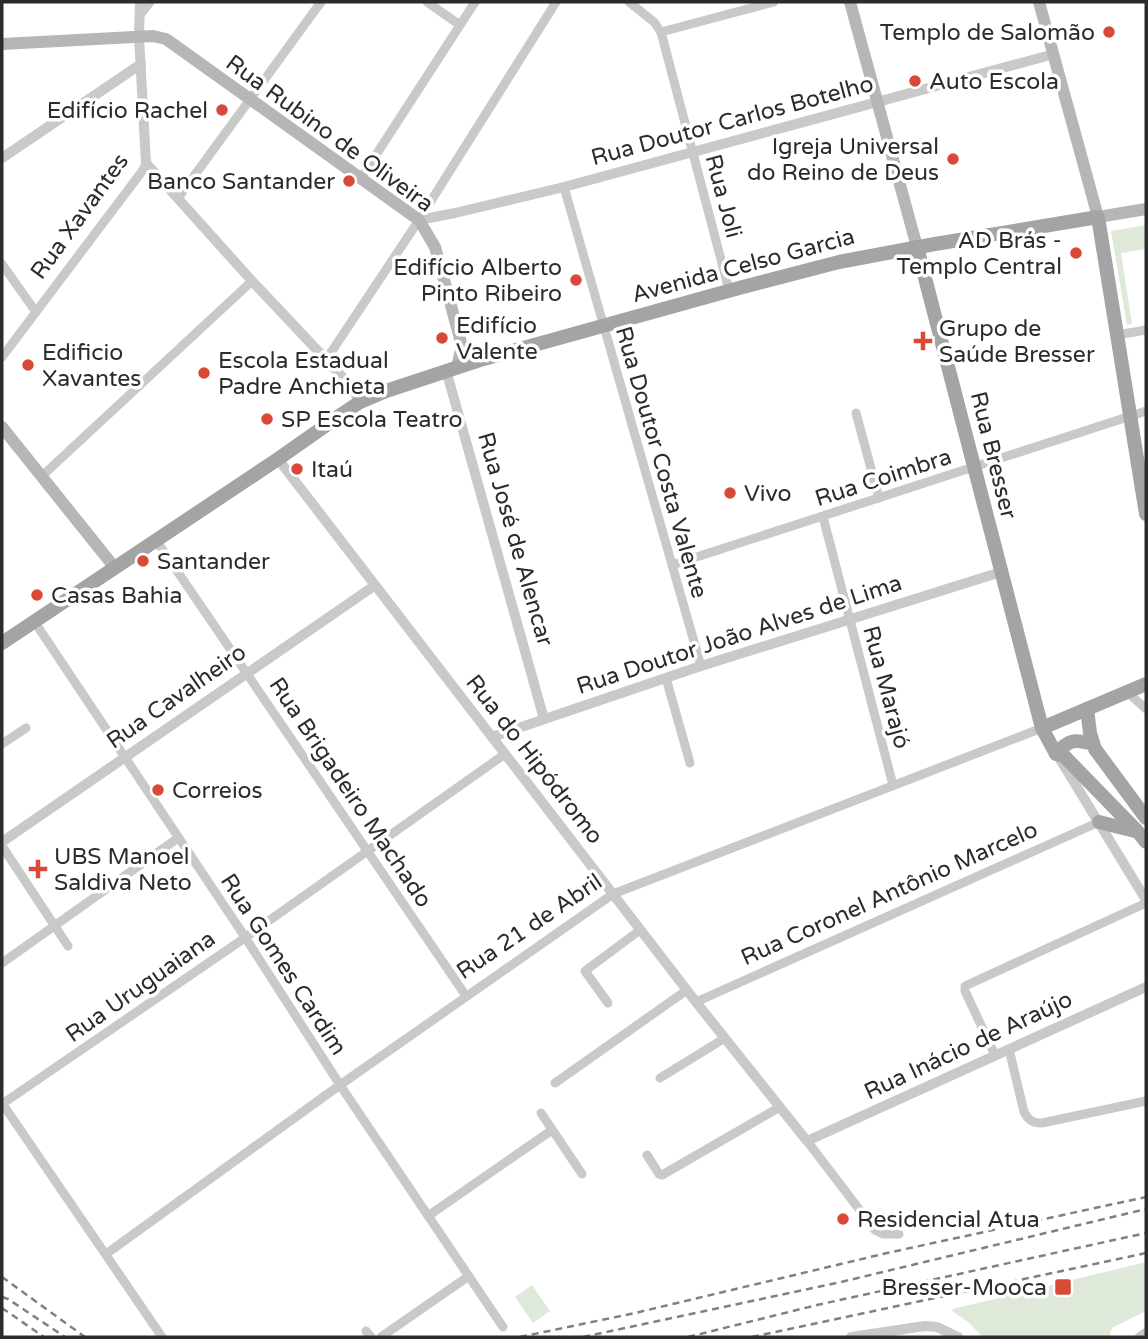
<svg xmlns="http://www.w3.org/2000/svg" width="1148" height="1339" font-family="'Varela Round',sans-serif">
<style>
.green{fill:#dfe9da}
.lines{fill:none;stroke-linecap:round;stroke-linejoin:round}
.minor{stroke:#c9c9c9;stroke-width:9}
.tertiary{stroke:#c9c9c9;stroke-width:10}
.secondary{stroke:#b6b6b6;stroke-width:12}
.primary{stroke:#a4a4a4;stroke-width:14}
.rail{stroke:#818181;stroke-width:2.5;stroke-dasharray:7 5;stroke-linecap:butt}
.poi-dot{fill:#d94938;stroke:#fff;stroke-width:2.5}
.labels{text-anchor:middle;stroke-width:7;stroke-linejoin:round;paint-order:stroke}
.poi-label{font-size:23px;fill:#2c2c2c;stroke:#fff;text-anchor:start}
.street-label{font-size:23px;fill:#2c2c2c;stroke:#fff}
</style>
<rect width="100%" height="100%" fill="#fff"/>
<g class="green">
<path d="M1146 225V249L1121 253 1132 324 1127 325 1111 231Z"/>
<path d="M1146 1262V1311L1112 1328 1109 1337H983L968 1322 952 1311 953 1309Z"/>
<path d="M532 1285 550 1311 533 1323 515 1297Z"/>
</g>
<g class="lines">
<g class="minor">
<path d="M427 2 460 25"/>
<path d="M629 2 654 22 661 32 729 290"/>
<path d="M140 15 150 2"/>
<path d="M661 32 774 2"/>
<path d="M361 178 475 2"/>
<path d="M564 187 701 666"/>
<path d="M178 198 321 2"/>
<path d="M2 264 36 312"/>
<path d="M1117 335 1146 330"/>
<path d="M2 357 143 170 146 163"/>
<path d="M326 360 419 220 556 2"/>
<path d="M856 413 879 498"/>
<path d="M42 476 252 281"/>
<path d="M823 517 893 785"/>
<path d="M156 540 466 996"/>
<path d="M672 565 1146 411"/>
<path d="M34 621 245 937 340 1085 503 1327"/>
<path d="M666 678 690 763"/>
<path d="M1127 692 1146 709"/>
<path d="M2 744 26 728"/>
<path d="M2 846 68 946"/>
<path d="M2 963 178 838"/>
<path d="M696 1002 1099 822"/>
<path d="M608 1003 585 971 640 930"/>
<path d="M1009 1049 1024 1112C1029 1121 1033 1123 1042 1123L1146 1101"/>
<path d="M995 1055 965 991V986L1146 903"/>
<path d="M660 1078 725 1038"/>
<path d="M555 1083 687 990"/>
<path d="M2 1103 162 1337"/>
<path d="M2 1104 236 944 505 754"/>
<path d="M541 1113 582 1174"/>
<path d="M807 1141 875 1230 883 1234H899"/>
<path d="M647 1155 659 1174 662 1175 780 1107"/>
<path d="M428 1216 552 1130"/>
<path d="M106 1254 340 1085 613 894 1042 728"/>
<path d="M366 1331 371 1337"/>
<path d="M381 1337 469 1276"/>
</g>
<g class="tertiary">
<path d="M140 2 139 37 146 163 252 281 350 385 360 402"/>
<path d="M2 158 141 64"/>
<path d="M419 220 455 213 564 187 1054 54"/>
<path d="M446 370 544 719"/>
<path d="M278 459 696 1002 807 1141 1146 987"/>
<path d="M492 737 701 666 1001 572"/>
<path d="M1058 756 1146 900"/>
<path d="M2 842 374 586"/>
<path d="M851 1337 925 1326 937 1327 958 1337"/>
<path d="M1140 1337 1146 1333"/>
</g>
<g class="secondary">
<path d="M850 2 917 247"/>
<path d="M1039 2 1098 217 1146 209"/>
<path d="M2 44 153 36 166 39 419 220 435 247 462 346 457 367"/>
<path d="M2 427 115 568"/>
</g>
<g class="primary">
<path d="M917 247 1042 728 1056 754 1064 756 1138 832 1146 842"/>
<path d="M2 643 278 459 342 414 360 402 386 391 480 360 739 288 839 262 935 244 1098 217 1146 514"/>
<path d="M1087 709 1090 733 1095 749 1146 818"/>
<path d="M1042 728 1146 684"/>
<path d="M1056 754C1069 739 1075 739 1093 744"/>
<path d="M1099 822 1135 831"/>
</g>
<g class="rail">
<path d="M2 1277 85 1337"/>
<path d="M2 1297 8 1299 65 1337"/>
<path d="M2 1308 44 1337"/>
<path d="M520 1337 635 1313 887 1253 1146 1197"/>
<path d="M583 1337 841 1282 1146 1209"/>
<path d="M688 1337 817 1305 1146 1233"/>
<path d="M752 1337 1146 1253"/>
</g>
</g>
<g class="poi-dot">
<circle cx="1109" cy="32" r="7"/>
<circle cx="915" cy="81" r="7"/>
<circle cx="222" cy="110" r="7"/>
<circle cx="953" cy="159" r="7"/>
<circle cx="349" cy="181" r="7"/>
<circle cx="1076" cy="253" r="7"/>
<circle cx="576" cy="280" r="7"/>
<circle cx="442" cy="338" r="7"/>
<path d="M919.5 330.5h7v7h7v7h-7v7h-7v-7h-7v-7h7z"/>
<circle cx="28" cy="365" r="7"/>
<circle cx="204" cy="373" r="7"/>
<circle cx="267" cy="419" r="7"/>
<circle cx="297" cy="469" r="7"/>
<circle cx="730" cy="493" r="7"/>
<circle cx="143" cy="561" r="7"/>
<circle cx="37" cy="595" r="7"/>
<circle cx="158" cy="790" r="7"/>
<path d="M34.5 858.5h7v7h7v7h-7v7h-7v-7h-7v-7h7z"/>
<circle cx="843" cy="1219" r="7"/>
<rect x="1054" y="1278" width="18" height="18" rx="3.5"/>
</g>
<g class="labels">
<g class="poi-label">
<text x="1095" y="40" text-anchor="end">Templo de Salomão</text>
<text x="929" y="89">Auto Escola</text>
<text x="208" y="118" text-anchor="end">Edifício Rachel</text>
<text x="939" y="154" text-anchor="end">Igreja Universal<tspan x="939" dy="26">do Reino de Deus</tspan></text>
<text x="335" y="189" text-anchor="end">Banco Santander</text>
<text x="1062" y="248" text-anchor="end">AD Brás -<tspan x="1062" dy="26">Templo Central</tspan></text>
<text x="562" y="275" text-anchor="end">Edifício Alberto<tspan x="562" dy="26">Pinto Ribeiro</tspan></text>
<text x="456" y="333">Edifício<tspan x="456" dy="26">Valente</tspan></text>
<text x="939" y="336">Grupo de<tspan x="939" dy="26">Saúde Bresser</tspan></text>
<text x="42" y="360">Edificio<tspan x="42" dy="26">Xavantes</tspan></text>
<text x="218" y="368">Escola Estadual<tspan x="218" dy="26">Padre Anchieta</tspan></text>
<text x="281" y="427">SP Escola Teatro</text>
<text x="311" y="477">Itaú</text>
<text x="744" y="501">Vivo</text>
<text x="157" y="569">Santander</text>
<text x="51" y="603">Casas Bahia</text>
<text x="172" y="798">Correios</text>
<text x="54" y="864">UBS Manoel<tspan x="54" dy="26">Saldiva Neto</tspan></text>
<text x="857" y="1227">Residencial Atua</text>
<text x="1047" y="1295" text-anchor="end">Bresser-Mooca</text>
</g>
<g class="street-label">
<text transform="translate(732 120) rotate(-15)" y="8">Rua Doutor Carlos Botelho</text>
<text transform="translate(330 133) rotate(36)" y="8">Rua Rubino de Oliveira</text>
<text transform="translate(724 196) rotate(75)" y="8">Rua Joli</text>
<text transform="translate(79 216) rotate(-54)" y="8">Rua Xavantes</text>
<text transform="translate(743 265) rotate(-15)" y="8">Avenida Celso Garcia</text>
<text transform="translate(994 455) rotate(76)" y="8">Rua Bresser</text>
<text transform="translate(662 462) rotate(74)" y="8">Rua Doutor Costa Valente</text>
<text transform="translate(883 477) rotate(-18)" y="8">Rua Coimbra</text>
<text transform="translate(516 539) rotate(74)" y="8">Rua José de Alencar</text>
<text transform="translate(739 634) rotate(-18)" y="8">Rua Doutor João Alves de Lima</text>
<text transform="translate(887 687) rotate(75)" y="8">Rua Marajó</text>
<text transform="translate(176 696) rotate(-35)" y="8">Rua Cavalheiro</text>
<text transform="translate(535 759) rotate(52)" y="8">Rua do Hipódromo</text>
<text transform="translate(351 792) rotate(56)" y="8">Rua Brigadeiro Machado</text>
<text transform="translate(889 893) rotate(-24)" y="8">Rua Coronel Antônio Marcelo</text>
<text transform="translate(529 926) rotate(-34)" y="8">Rua 21 de Abril</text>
<text transform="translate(284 964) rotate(57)" y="8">Rua Gomes Cardim</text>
<text transform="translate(140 986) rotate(-35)" y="8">Rua Uruguaiana</text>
<text transform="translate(968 1045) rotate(-25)" y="8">Rua Inácio de Araújo</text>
</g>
</g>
<rect width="1148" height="1339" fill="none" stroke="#2c2c2c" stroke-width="7"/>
</svg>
